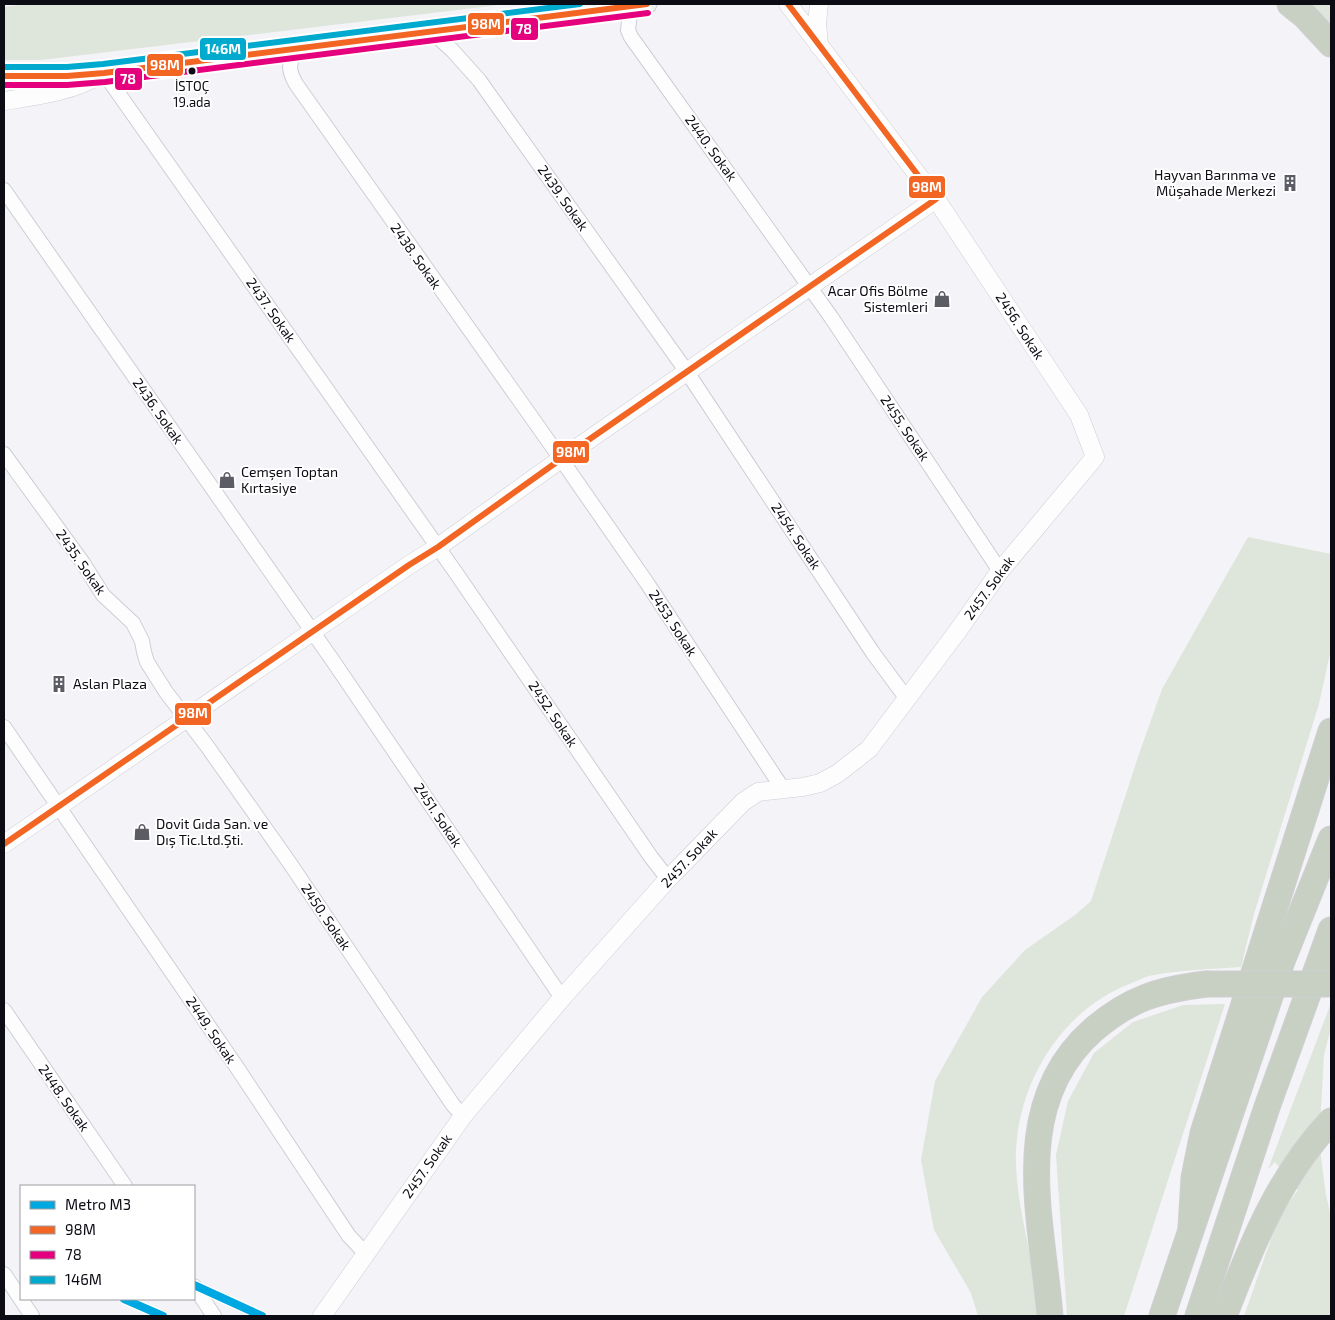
<svg xmlns="http://www.w3.org/2000/svg" width="1335" height="1320" font-family="'Exo 2',sans-serif">
<style>
.green{fill:#dee6dc}
.lines{fill:none;stroke-linecap:round;stroke-linejoin:round}
.minor-casing{stroke:#cdced5;stroke-width:16}
.tertiary-casing{stroke:#cdced5;stroke-width:19}
.secondary-casing{stroke:#cdced5;stroke-width:21}
.motorway-casing{stroke:#cfcfd2;stroke-width:27}
.minor{stroke:#fdfdfe;stroke-width:14}
.tertiary{stroke:#fdfdfe;stroke-width:18}
.secondary{stroke:#edf0ec;stroke-width:19}
.motorway{stroke:#c8d0c3;stroke-width:25}
.motorway-bridge-casing{stroke:#cfcfd2;stroke-width:27;stroke-linecap:butt}
.motorway-bridge{stroke:#c8d0c3;stroke-width:25}
.bus-1-casing{stroke:#fff;stroke-width:10}
.bus-2-casing{stroke:#fff;stroke-width:10}
.bus-3-casing{stroke:#fff;stroke-width:10}
.bus-1{stroke:#f26522;stroke-width:6}
.bus-2{stroke:#e5007d;stroke-width:6}
.bus-3{stroke:#00a9ce;stroke-width:6}
.metro-1-casing{stroke:#fff;stroke-width:11}
.metro-1{stroke:#00a8e1;stroke-width:8}
.bus-dot{fill:#0b0c14;stroke:#fff;stroke-width:2}
.labels{text-anchor:middle;stroke-width:4;stroke-linejoin:round;paint-order:stroke}
.bus-label{font-size:13px;fill:#0b0c14;stroke:#fff}
.street-label{font-size:14px;fill:#0b0c14;stroke:#fff}
.poi-label{font-size:14px;fill:#0b0c14;stroke:#fff;text-anchor:start}
.line-badge{stroke:#fff;stroke-width:2}
.badge-label{font-size:14px;text-anchor:middle;font-weight:bold;fill:#fff}
</style>
<rect width="100%" height="100%" fill="#f3f3f8"/>
<g class="green">
<path d="M26 4H507L41 60H4V7Z"/>
<path d="M1304 4H1331V28Z"/>
<path d="M1248 537 1331 554V649L1319 704 1254 914 1241 967C1213 969 1181 970 1154 975 1146 976 1139 980 1132 983 1059 1010 1013 1089 1016 1166 1018 1217 1037 1266 1037 1316H978L971 1293 934 1230 921 1160 935 1081 982 997 1025 950 1075 915 1091 901 1139 754 1162 689Z"/>
<path d="M1331 1003V1028L1324 1055 1319 1142 1326 1195 1331 1217V1316H1244L1279 1216 1298 1190 1275 1162 1268 1169Z"/>
<path d="M1225 1004 1124 1316H1067L1056 1155 1068 1101 1094 1053 1133 1022 1183 1005Z"/>
</g>
<g class="lines">
<g class="minor-casing">
<g id="minor">
<path d="M631 5 628 30 631 37 831 317 1000 571"/>
<path d="M431 31 452 50 479 80 687 372 873 653 907 699"/>
<path d="M297 48C289 64 287 68 296 84L561 459 647 583 783 789"/>
<path d="M104 73 456 573 651 857 668 879"/>
<path d="M4 190 333 661 562 998"/>
<path d="M4 454 83 563 103 595 133 623 142 641 144 652 147 662 166 692 207 746 289 862 453 1105 463 1116"/>
<path d="M4 727 236 1066 349 1236 365 1253"/>
<path d="M4 1010 125 1186"/>
<path d="M4 1274 32 1316"/>
<path d="M194 1286 214 1316"/>
</g>
</g>
<g class="tertiary-casing">
<g id="tertiary">
<path d="M819 46 817 23 819 4"/>
<path d="M4 101C36 96 73 92 101 74"/>
<path d="M4 844 409 565 438 547 561 459 936 199"/>
<path d="M322 1316 463 1116 562 998 668 879 743 802 758 792 803 787 820 783 837 774 869 749 957 632 1000 571 1095 457 1079 415 936 199 788 4"/>
</g>
</g>
<g class="secondary-casing">
<path id="secondary" d="M4 76H67L104 73 647 4"/>
</g>
<g class="motorway-casing">
<g id="motorway">
<path d="M1290 4 1305 16 1331 44"/>
<path d="M1191 1227 1194 1178 1203 1133 1331 731"/>
<path d="M1050 1316C1042 1219 1008 1105 1093 1030 1130 998 1159 990 1206 984"/>
<path d="M1162 1316 1282 961 1331 839"/>
<path d="M1198 1316 1267 1107 1331 930"/>
<path d="M1224 1316C1251 1246 1279 1176 1331 1121"/>
</g>
</g>
<use href="#minor" class="minor"/>
<use href="#tertiary" class="tertiary"/>
<use href="#secondary" class="secondary"/>
<use href="#motorway" class="motorway"/>
<g class="motorway-bridge-casing">
<path id="motorway-bridge" d="M1206 984H1331"/>
</g>
<use href="#motorway-bridge" class="motorway-bridge"/>
<g class="bus-1-casing">
<g id="bus-1">
<path d="M4 76H67L104 73 647 4"/>
<path d="M4 844 409 565 438 547 561 459 936 199 788 4"/>
</g>
</g>
<g class="bus-2-casing">
<path id="bus-2" d="M4 85H67L105 82 648 13"/>
</g>
<g class="bus-3-casing">
<path id="bus-3" d="M4 67H67L103 64 580 4"/>
</g>
<use href="#bus-1" class="bus-1"/>
<use href="#bus-2" class="bus-2"/>
<use href="#bus-3" class="bus-3"/>
<g class="metro-1-casing">
<g id="metro-1">
<path d="M194 1285 262 1316"/>
<path d="M124 1299 163 1316"/>
</g>
</g>
<use href="#metro-1" class="metro-1"/>
</g>
<defs>
<g id="building-bare" transform="scale(1.35)"><path d="M-4-6H4V6H1V3H-1V6H-4ZM-2.5-4.3h1.7v1.8h-1.7ZM.8-4.3h1.7v1.8H.8ZM-2.5-1h1.7V.8h-1.7ZM.8-1h1.7V.8H.8Z" fill="#5c5d64" stroke="#fff" stroke-width="2.5" paint-order="stroke"/></g>
<g id="shop-bare" transform="scale(1.35)"><path d="M-5-2.5h2.3a2.7 3.5 0 0 1 5.4 0H5L5.5 6h-11ZM-1.5-2.5h3a1.5 2.3 0 0 0-3 0Z" fill="#5c5d64" stroke="#fff" stroke-width="2.5" paint-order="stroke"/></g>
</defs>
<g fill-rule="evenodd">
<use href="#building-bare" x="1290" y="183"/>
<use href="#shop-bare" x="942" y="299"/>
<use href="#shop-bare" x="227" y="480"/>
<use href="#building-bare" x="59" y="684"/>
<use href="#shop-bare" x="142" y="832"/>
</g>
<circle class="bus-dot" cx="192" cy="71" r="4.5"/>
<g class="labels">
<g class="bus-label">
<text x="192" y="91">İSTOÇ<tspan x="192" dy="16">19.ada</tspan></text>
</g>
<g class="street-label">
<text transform="translate(711 148) rotate(54)" y="5">2440. Sokak</text>
<text transform="translate(563 198) rotate(55)" y="5">2439. Sokak</text>
<text transform="translate(416 256) rotate(55)" y="5">2438. Sokak</text>
<text transform="translate(271 310) rotate(55)" y="5">2437. Sokak</text>
<text transform="translate(1020 326) rotate(57)" y="5">2456. Sokak</text>
<text transform="translate(158 411) rotate(55)" y="5">2436. Sokak</text>
<text transform="translate(905 428) rotate(56)" y="5">2455. Sokak</text>
<text transform="translate(796 536) rotate(56)" y="5">2454. Sokak</text>
<text transform="translate(81 562) rotate(55)" y="5">2435. Sokak</text>
<text transform="translate(989 588) rotate(-54)" y="5">2457. Sokak</text>
<text transform="translate(673 623) rotate(57)" y="5">2453. Sokak</text>
<text transform="translate(553 714) rotate(56)" y="5">2452. Sokak</text>
<text transform="translate(438 815) rotate(56)" y="5">2451. Sokak</text>
<text transform="translate(689 858) rotate(-47)" y="5">2457. Sokak</text>
<text transform="translate(326 917) rotate(56)" y="5">2450. Sokak</text>
<text transform="translate(211 1030) rotate(56)" y="5">2449. Sokak</text>
<text transform="translate(64 1098) rotate(55)" y="5">2448. Sokak</text>
<text transform="translate(427 1166) rotate(-55)" y="5">2457. Sokak</text>
</g>
<g class="poi-label">
<text x="1276" y="180" text-anchor="end">Hayvan Barınma ve<tspan x="1276" dy="16">Müşahade Merkezi</tspan></text>
<text x="928" y="296" text-anchor="end">Acar Ofis Bölme<tspan x="928" dy="16">Sistemleri</tspan></text>
<text x="241" y="477">Cemşen Toptan<tspan x="241" dy="16">Kırtasiye</tspan></text>
<text x="73" y="689">Aslan Plaza</text>
<text x="156" y="829">Dovit Gıda San. ve<tspan x="156" dy="16">Dış Tic.Ltd.Şti.</tspan></text>
</g>
</g>
<g class="line-badge">
<rect x="467" y="12" width="38" height="24" rx="5" fill="#f26522"/>
<rect x="510" y="17" width="29" height="24" rx="5" fill="#e5007d"/>
<rect x="199" y="37" width="48" height="24" rx="5" fill="#00a9ce"/>
<rect x="146" y="53" width="38" height="24" rx="5" fill="#f26522"/>
<rect x="114" y="67" width="29" height="24" rx="5" fill="#e5007d"/>
<rect x="908" y="175" width="38" height="24" rx="5" fill="#f26522"/>
<rect x="552" y="440" width="38" height="24" rx="5" fill="#f26522"/>
<rect x="174" y="702" width="38" height="24" rx="5" fill="#f26522"/>
</g>
<g class="badge-label">
<text x="486" y="29">98M</text>
<text x="524" y="34">78</text>
<text x="223" y="54">146M</text>
<text x="165" y="70">98M</text>
<text x="128" y="84">78</text>
<text x="927" y="192">98M</text>
<text x="571" y="457">98M</text>
<text x="193" y="718">98M</text>
</g>
<rect width="1335" height="1320" fill="none" stroke="#0b0c14" stroke-width="10"/>
<rect x="20" y="1185" width="175" height="115" fill="#ffffff" stroke="#9d9ea1"/>
<rect x="30" y="1201" width="25" height="8" fill="#00a8e1" stroke="#9d9ea1"/>
<text x="65" y="1210" font-size="15" fill="#0b0c14">Metro M3</text>
<rect x="30" y="1226" width="25" height="8" fill="#f26522" stroke="#9d9ea1"/>
<text x="65" y="1235" font-size="15" fill="#0b0c14">98M</text>
<rect x="30" y="1251" width="25" height="8" fill="#e5007d" stroke="#9d9ea1"/>
<text x="65" y="1260" font-size="15" fill="#0b0c14">78</text>
<rect x="30" y="1276" width="25" height="8" fill="#00a9ce" stroke="#9d9ea1"/>
<text x="65" y="1285" font-size="15" fill="#0b0c14">146M</text>
</svg>
